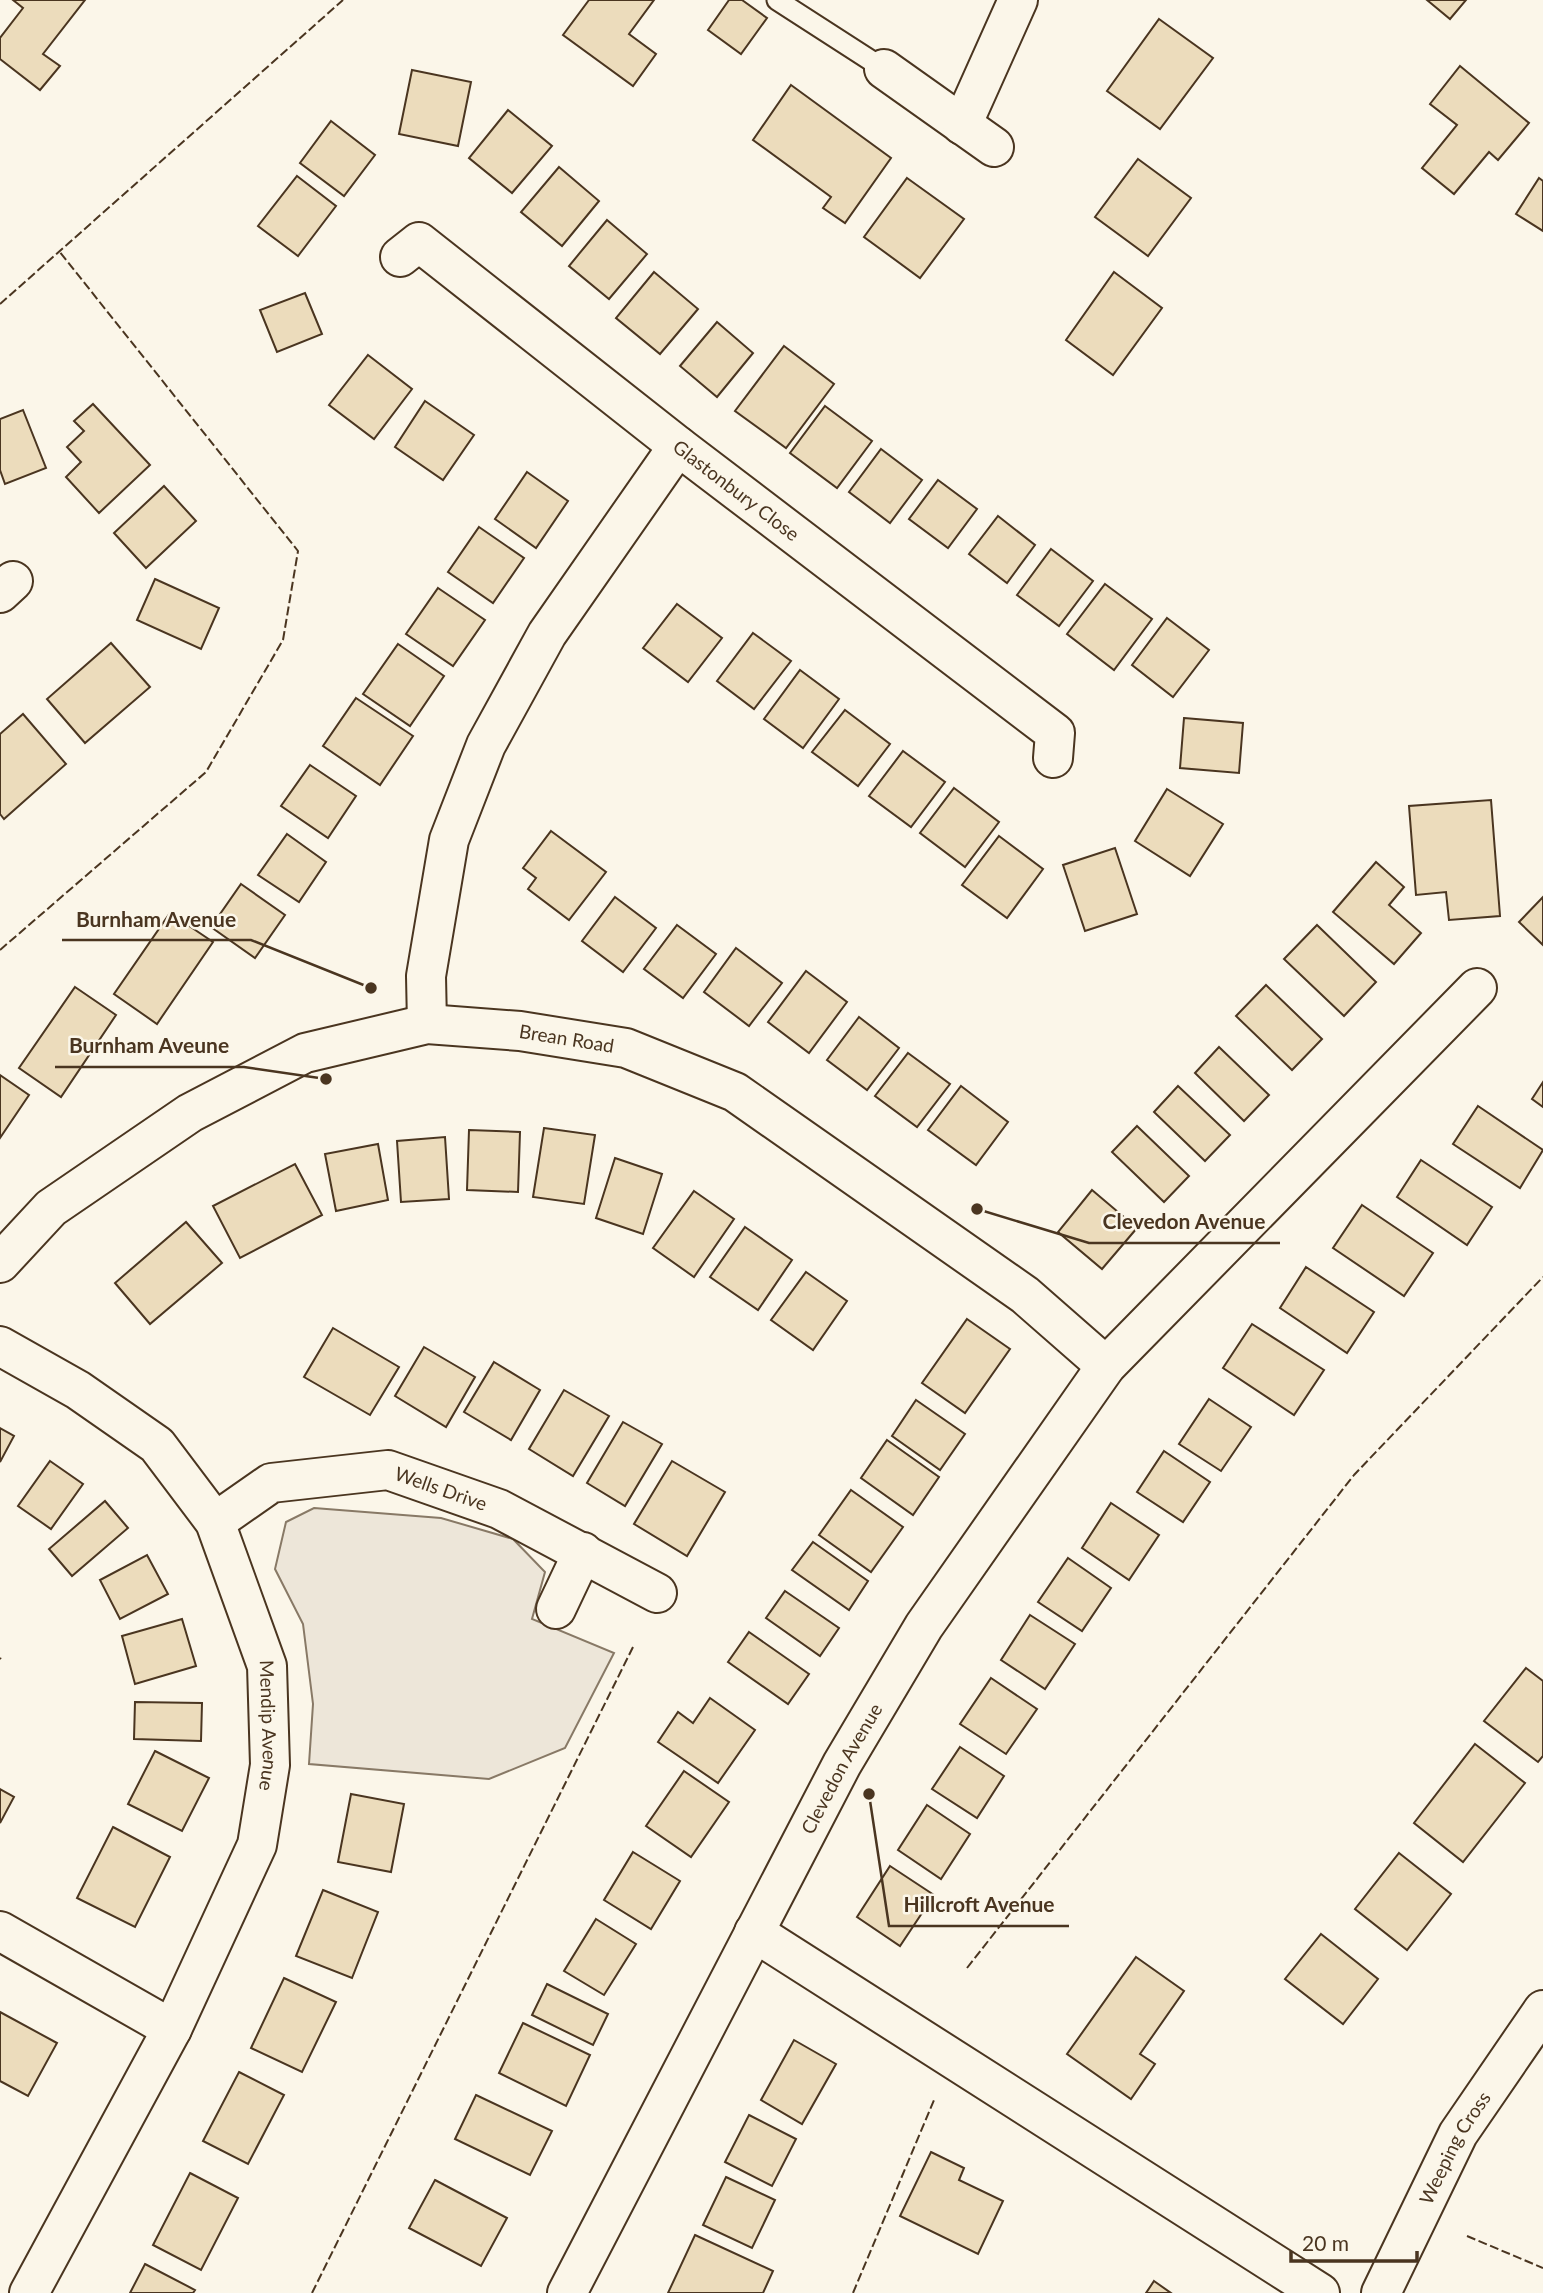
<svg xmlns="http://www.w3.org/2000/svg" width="1543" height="2293" font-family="Lato,sans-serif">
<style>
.green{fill:#ede6d9;stroke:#887966;stroke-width:2}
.building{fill:#ecdcbc;stroke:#4a3520;stroke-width:2}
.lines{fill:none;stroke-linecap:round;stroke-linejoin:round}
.service-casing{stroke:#4a3520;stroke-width:23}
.minor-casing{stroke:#4a3520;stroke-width:42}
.trunk-casing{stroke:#4a3520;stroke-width:42}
.service{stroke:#fbf6e9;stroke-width:19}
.minor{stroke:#fbf6e9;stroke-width:38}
.trunk{stroke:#fbf6e9;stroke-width:38}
.fence{stroke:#4a3520;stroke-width:2;stroke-dasharray:9 3.5;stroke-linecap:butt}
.labels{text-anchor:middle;stroke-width:5;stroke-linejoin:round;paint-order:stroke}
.street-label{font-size:19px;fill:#4a3520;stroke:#fbf6e9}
.leader{fill:none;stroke:#4a3520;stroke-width:2.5}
.callout-dot{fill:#4a3520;stroke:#fbf6e9;stroke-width:2.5}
.callout-label{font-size:21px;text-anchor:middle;font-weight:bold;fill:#4a3520;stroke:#fbf6e9;stroke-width:5;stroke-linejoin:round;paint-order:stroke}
</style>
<rect width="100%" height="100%" fill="#fbf6e9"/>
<path class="green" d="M314 1508 441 1518 513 1539 545 1572 532 1619 614 1653 565 1748 489 1779 309 1764 313 1704 303 1624 275 1569 286 1522Z"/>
<g class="building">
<path d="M13 0H85L43 54 60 66 40 90 0 59V38L23 8Z"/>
<path d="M589 0H654L629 34 656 54 633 86 563 35Z"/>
<path d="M729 0H742L767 18 741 54 708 30Z"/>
<path d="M1427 0H1466L1450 19Z"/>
<path d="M1159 19 1213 58 1160 129 1107 91Z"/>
<path d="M1460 66 1529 123 1498 160 1489 152 1454 194 1422 168 1457 125 1430 104Z"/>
<path d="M412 70 471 82 458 146 399 134Z"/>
<path d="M791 85 891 158 845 223 823 208 831 197 753 140Z"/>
<path d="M508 110 552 146 512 193 469 158Z"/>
<path d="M331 121 375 155 344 196 300 163Z"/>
<path d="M1138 159 1191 198 1148 256 1095 217Z"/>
<path d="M559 167 599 201 562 246 521 212Z"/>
<path d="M297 176 336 206 298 256 258 226Z"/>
<path d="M907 178 964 219 920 278 864 237Z"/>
<path d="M1539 178 1543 181V231L1516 214Z"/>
<path d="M607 220 647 254 609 299 569 266Z"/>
<path d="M654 272 698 309 660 354 616 318Z"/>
<path d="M1114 272 1162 308 1113 375 1066 340Z"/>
<path d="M305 293 322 334 277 352 260 310Z"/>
<path d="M717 322 753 353 717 397 680 366Z"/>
<path d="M784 346 834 384 786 448 735 411Z"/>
<path d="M368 355 412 389 374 439 329 405Z"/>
<path d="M425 401 474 435 443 480 395 447Z"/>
<path d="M93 404 150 465 99 513 66 477 81 462 67 447 84 431 74 421Z"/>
<path d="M825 406 872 441 837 488 790 453Z"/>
<path d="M23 410 46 468 5 484 0 470V419Z"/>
<path d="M881 449 922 480 890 523 849 492Z"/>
<path d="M527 472 568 501 536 548 495 519Z"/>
<path d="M938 480 977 509 948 548 909 519Z"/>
<path d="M164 486 196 521 146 568 114 533Z"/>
<path d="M998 516 1035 545 1007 583 969 554Z"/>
<path d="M479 527 524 558 493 603 448 572Z"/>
<path d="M1051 549 1093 581 1059 626 1017 595Z"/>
<path d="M155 579 219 608 201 649 137 620Z"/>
<path d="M1105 584 1152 619 1114 670 1067 634Z"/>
<path d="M438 588 485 620 453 666 406 634Z"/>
<path d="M677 604 722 638 688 682 643 648Z"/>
<path d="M1167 618 1209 650 1173 697 1132 665Z"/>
<path d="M753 633 791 661 754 709 717 681Z"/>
<path d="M111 643 150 687 85 743 47 699Z"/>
<path d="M398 644 444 676 410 726 363 694Z"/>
<path d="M800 670 839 699 803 748 764 719Z"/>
<path d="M356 698 413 736 380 785 323 746Z"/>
<path d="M845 710 890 744 858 786 812 752Z"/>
<path d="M23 714 66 764 4 819 0 814V734Z"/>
<path d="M1184 718 1243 723 1239 773 1180 768Z"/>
<path d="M903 751 945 782 911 827 869 796Z"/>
<path d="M310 765 356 796 328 838 281 806Z"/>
<path d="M954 788 999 822 965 867 920 833Z"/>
<path d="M1167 789 1223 824 1190 876 1135 841Z"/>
<path d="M1491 800 1500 916 1449 920 1446 892 1416 895 1409 806Z"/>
<path d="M551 831 606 872 569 920 528 889 536 878 523 868Z"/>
<path d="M287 834 326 862 299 902 258 875Z"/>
<path d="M999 836 1043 869 1007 918 962 885Z"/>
<path d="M1115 848 1137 914 1085 931 1063 865Z"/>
<path d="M1376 862 1404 887 1389 905 1421 933 1394 964 1333 912Z"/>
<path d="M241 884 285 915 255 958 211 927Z"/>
<path d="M615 897 656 928 623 972 582 941Z"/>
<path d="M1543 897V945L1519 922Z"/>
<path d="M170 913 213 942 157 1024 114 994Z"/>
<path d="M677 925 716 954 683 998 644 969Z"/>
<path d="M1317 925 1376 982 1344 1016 1284 959Z"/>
<path d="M736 948 782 983 749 1026 704 992Z"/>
<path d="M806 971 847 1002 809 1053 768 1022Z"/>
<path d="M1266 985 1322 1039 1292 1070 1236 1016Z"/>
<path d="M75 987 116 1015 61 1097 19 1068Z"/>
<path d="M859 1017 899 1048 867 1090 827 1060Z"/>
<path d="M1219 1047 1269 1095 1244 1121 1195 1073Z"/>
<path d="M908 1053 950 1084 917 1127 875 1096Z"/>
<path d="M0 1075 29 1095 0 1138Z"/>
<path d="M1543 1082V1107L1532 1099Z"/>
<path d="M961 1086 1008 1122 976 1165 928 1130Z"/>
<path d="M1178 1086 1230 1135 1205 1161 1154 1112Z"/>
<path d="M1478 1106 1543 1150 1520 1188 1453 1144Z"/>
<path d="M1137 1126 1189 1176 1164 1202 1112 1152Z"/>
<path d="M544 1128 595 1135 584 1204 533 1197Z"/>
<path d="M469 1130 520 1132 518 1192 467 1190Z"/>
<path d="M445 1137 449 1199 401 1202 397 1141Z"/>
<path d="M378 1144 388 1200 336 1211 325 1154Z"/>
<path d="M615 1158 662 1174 643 1234 596 1218Z"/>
<path d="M1421 1160 1492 1207 1467 1245 1397 1197Z"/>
<path d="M295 1164 322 1215 240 1258 213 1206Z"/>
<path d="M1092 1190 1137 1228 1102 1269 1058 1232Z"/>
<path d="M694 1191 734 1219 694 1277 653 1248Z"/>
<path d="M1362 1205 1433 1253 1404 1296 1333 1248Z"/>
<path d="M186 1222 222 1263 150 1324 115 1283Z"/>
<path d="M745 1227 792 1260 758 1310 710 1277Z"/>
<path d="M1306 1267 1374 1312 1347 1353 1280 1308Z"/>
<path d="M806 1272 847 1301 813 1350 771 1320Z"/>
<path d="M967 1319 1010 1349 965 1413 922 1383Z"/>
<path d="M1252 1324 1324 1370 1294 1415 1223 1368Z"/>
<path d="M333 1328 399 1367 370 1415 304 1377Z"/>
<path d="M424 1347 475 1377 446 1427 395 1396Z"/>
<path d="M494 1362 540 1390 511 1440 464 1412Z"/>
<path d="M564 1390 609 1416 573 1476 529 1449Z"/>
<path d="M1209 1399 1251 1427 1221 1471 1179 1444Z"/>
<path d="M916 1400 965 1434 940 1470 892 1436Z"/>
<path d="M623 1422 662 1444 625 1506 587 1483Z"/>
<path d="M0 1428 14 1436 0 1462Z"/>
<path d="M887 1440 939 1477 913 1515 861 1478Z"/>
<path d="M1164 1451 1210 1482 1183 1522 1137 1492Z"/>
<path d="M50 1461 83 1484 51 1529 18 1506Z"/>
<path d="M672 1461 725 1492 687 1556 634 1524Z"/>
<path d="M851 1490 903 1527 871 1572 819 1535Z"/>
<path d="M105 1501 128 1528 72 1576 49 1549Z"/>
<path d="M1111 1503 1159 1535 1129 1580 1082 1548Z"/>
<path d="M813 1542 868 1581 849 1610 792 1570Z"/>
<path d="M147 1555 168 1594 120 1619 100 1580Z"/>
<path d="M1068 1558 1111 1588 1082 1631 1038 1602Z"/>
<path d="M785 1591 839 1628 820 1656 766 1618Z"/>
<path d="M1030 1615 1075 1644 1045 1689 1001 1660Z"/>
<path d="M182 1619 196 1666 135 1684 122 1636Z"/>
<path d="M749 1632 809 1674 788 1704 728 1662Z"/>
<path d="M1526 1668 1543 1681V1756L1538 1762 1484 1721Z"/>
<path d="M991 1678 1037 1709 1006 1754 960 1724Z"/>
<path d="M710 1698 755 1730 718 1783 658 1742 678 1712 693 1723Z"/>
<path d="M135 1702 202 1703 201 1741 134 1739Z"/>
<path d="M1475 1744 1525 1783 1463 1862 1414 1823Z"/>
<path d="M960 1747 1004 1776 977 1818 932 1789Z"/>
<path d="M155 1751 209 1778 182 1831 128 1804Z"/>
<path d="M684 1771 729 1802 691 1857 646 1826Z"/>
<path d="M0 1789 14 1797 0 1823Z"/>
<path d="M351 1794 404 1804 391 1872 338 1862Z"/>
<path d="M927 1805 970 1834 941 1879 898 1850Z"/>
<path d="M113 1827 170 1857 135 1927 77 1898Z"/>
<path d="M633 1852 680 1881 651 1929 604 1900Z"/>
<path d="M1399 1853 1451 1894 1407 1950 1355 1909Z"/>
<path d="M890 1866 934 1895 900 1946 857 1917Z"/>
<path d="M323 1890 378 1912 352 1978 296 1956Z"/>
<path d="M596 1919 636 1944 604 1995 564 1971Z"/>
<path d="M1321 1934 1378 1979 1343 2024 1285 1979Z"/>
<path d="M1136 1957 1184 1991 1140 2054 1155 2064 1131 2099 1067 2054Z"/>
<path d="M284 1978 336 2002 302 2072 251 2048Z"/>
<path d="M547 1984 608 2014 593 2045 532 2015Z"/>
<path d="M0 2012 57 2043 28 2096 0 2081Z"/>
<path d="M523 2023 590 2055 566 2106 499 2073Z"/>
<path d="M794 2040 836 2064 802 2124 761 2100Z"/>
<path d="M239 2072 284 2095 248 2164 203 2141Z"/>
<path d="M476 2095 552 2131 530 2175 455 2139Z"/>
<path d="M749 2115 796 2139 772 2186 725 2162Z"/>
<path d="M931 2152 964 2168 959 2180 1003 2201 978 2254 900 2216Z"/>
<path d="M190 2173 238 2198 201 2270 153 2245Z"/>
<path d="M726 2177 775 2200 752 2248 703 2225Z"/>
<path d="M435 2180 507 2218 481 2266 409 2228Z"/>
<path d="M695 2235 773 2271 763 2293H668Z"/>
<path d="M145 2264 195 2290 193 2293H130Z"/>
<path d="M1154 2281 1171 2293H1146Z"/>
</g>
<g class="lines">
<g class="service-casing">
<path id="service" d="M777 0 884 69"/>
</g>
<g class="minor-casing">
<g id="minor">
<path d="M884 69 994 147"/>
<path d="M962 125 1018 0"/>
<path id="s1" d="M400 257 419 242 678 446 1055 733 1053 758"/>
<path d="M0 593 13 581"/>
<path d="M427 1024 426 976 449 840 486 745 547 634 678 446"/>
<path id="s2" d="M0 1263 51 1208 190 1113 305 1053 427 1024 520 1031 626 1048 735 1092 1025 1295 1106 1366"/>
<path id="s3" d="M0 1346 78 1390 157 1445 215 1522 267 1666 270 1765 257 1845 172 2029 29 2293"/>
<path id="s4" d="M215 1522 271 1483 388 1470 499 1509 657 1593"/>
<path d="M556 1609 583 1552"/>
<path d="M0 1931 172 2029"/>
<path d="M754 1932 1320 2293"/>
<path id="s5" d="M567 2293 842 1764 924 1626 1106 1366 1477 988"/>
</g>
</g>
<g class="trunk-casing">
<g id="trunk">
<path id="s6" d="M1381 2293 1458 2134 1543 2010"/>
</g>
</g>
<use href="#service" class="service"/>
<use href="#minor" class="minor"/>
<use href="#trunk" class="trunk"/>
<g class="fence">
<path d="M0 304 343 0"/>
<path d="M0 950 206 772 283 640 298 551 59 251"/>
<path d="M0 1658 1 1659"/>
<path d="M967 1968 1354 1475 1543 1277"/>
<path d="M1467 2236 1543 2268"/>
<path d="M312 2293 633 1647"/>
<path d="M853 2293 934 2100"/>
</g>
</g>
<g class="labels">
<g class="street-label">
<text dy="7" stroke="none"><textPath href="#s1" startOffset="427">Glastonbury Close</textPath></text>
<text dy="7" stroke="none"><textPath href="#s2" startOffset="639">Brean Road</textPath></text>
<text dy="7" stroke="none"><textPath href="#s4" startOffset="242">Wells Drive</textPath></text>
<text dy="7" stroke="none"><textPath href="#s3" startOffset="495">Mendip Avenue</textPath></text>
<text dy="7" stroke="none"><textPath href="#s5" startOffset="592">Clevedon Avenue</textPath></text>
<text dy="7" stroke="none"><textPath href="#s6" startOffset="163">Weeping Cross</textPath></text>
</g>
</g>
<path class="leader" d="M371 988L251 940H62M326 1079L244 1067H55M977 1209L1089 1243H1280M869 1794L889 1926H1069"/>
<g class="callout-dot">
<circle cx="371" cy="988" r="7"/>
<circle cx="326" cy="1079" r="7"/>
<circle cx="977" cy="1209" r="7"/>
<circle cx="869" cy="1794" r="7"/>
</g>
<g class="callout-label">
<text x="156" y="927">Burnham Avenue</text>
<text x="149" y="1053">Burnham Aveune</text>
<text x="1184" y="1229">Clevedon Avenue</text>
<text x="979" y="1912">Hillcroft Avenue</text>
</g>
<path d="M1291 2251v10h126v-10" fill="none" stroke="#4a3520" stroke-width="3.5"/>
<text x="1302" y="2251" font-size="21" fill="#4a3520" stroke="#fbf6e9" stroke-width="5" paint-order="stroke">20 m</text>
</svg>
